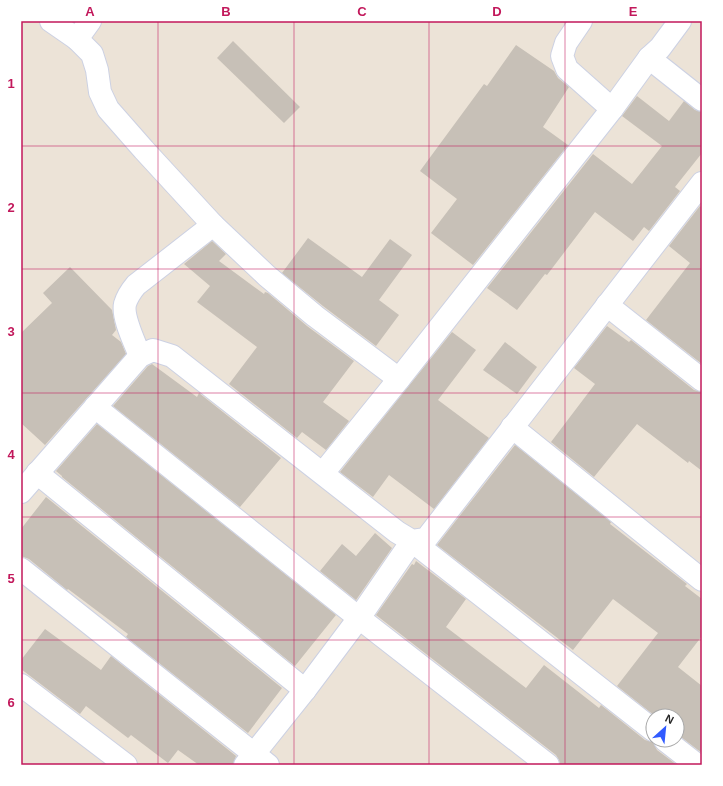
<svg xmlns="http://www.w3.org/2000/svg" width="723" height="786" font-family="Helvetica,sans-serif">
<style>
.building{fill:#c7c0b7}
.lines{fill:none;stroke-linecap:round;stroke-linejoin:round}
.minor-casing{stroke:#ccd1e3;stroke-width:24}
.minor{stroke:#fff;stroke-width:22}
.grid{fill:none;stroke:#c2185b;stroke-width:1;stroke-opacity:0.55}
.neatline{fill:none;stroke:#c2185b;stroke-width:1.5}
.grid-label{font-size:13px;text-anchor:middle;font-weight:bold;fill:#c2185b}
</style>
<rect width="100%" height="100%" fill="#ece3d7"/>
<g class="building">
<path d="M233 41 300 107 284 123 217 58Z"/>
<path d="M516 45 554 71 558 78 569 87 543 127 568 145 473 265 431 233 457 199 420 171 484 84 487 86Z"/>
<path d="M637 96 669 121 684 101 695 110 702 112V153L675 187 680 191 649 231 644 227 633 241 595 212 547 275 545 274 517 310 487 288 593 154 632 184 662 146 622 116Z"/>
<path d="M700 206 702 208V364L646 320 690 263 669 246Z"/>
<path d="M308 238 362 277 390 239 412 255 379 300 399 315 376 346 323 306 282 273Z"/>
<path d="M212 241 226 254 219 261 264 294 265 292 268 293 307 326 354 361 323 402 349 421 326 450 302 432 297 438 229 384 257 347 197 302 210 286 184 264Z"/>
<path d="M70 267 112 310 116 330 112 335 121 342 126 354 45 445 21 423V333L52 303 43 293Z"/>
<path d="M607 326 629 342 631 340 694 390 702 392V471L689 461 688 463 637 424 594 477 551 442 595 384 574 368Z"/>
<path d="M452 332 476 350 438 400 489 438 434 509 389 475 373 497 340 472Z"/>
<path d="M505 342 537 367 517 394 483 370Z"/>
<path d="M152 364 197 397 199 393 281 458 240 507 113 406 148 366Z"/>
<path d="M97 424 336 615 295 666 62 477V476L56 471Z"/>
<path d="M515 445 611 522 610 524 687 584 685 586 702 599V636L678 667 702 686V753L677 734V716H655L617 686 658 633 613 599 573 650 437 545Z"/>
<path d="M46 497 282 688 248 733 126 637 128 634 68 589 67 590 29 559 21 556V529Z"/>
<path d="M375 533 392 548 356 600 320 571 342 544 356 556Z"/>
<path d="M416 561 466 599 446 627 526 688 544 665 599 708 601 705 645 740 653 742 657 750 677 765H560L559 760 556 755 376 615 412 564 414 565Z"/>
<path d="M45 629 101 670 111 656 236 756 233 765H199L178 750 168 763 131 735 128 738 86 706 80 714 21 669V660Z"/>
</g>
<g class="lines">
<g class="minor-casing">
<g id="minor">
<path d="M51 21 77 39 92 54 97 70 100 92 108 109 144 150 213 225 136 285C131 291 127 297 125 304 122 317 135 343 140 356"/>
<path d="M581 21 566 43 562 56 567 69 612 109"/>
<path d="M77 39 90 21"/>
<path d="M649 58 702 100"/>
<path d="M213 225 267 276 315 316 399 379"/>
<path d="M607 305 702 380"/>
<path d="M95 407 359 618 548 765"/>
<path d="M512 427 702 580"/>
<path d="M37 473 305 690"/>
<path d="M323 473 399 379 612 109 649 58 660 48 680 21"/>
<path d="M21 492 140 356 153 350 172 356 397 532 412 541 426 539 702 183"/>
<path d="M21 569 268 765"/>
<path d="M21 685 126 765"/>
<path d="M665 740 697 765"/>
<path d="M245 765 305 690 359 618 412 541 653 730"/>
</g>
</g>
<use href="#minor" class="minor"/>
</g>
<path class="grid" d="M158 21V765M294 21V765M429 21V765M565 21V765M21 146H702M21 269H702M21 393H702M21 517H702M21 640H702"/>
<rect width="723" height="786" fill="none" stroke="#ffffff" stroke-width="44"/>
<g transform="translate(665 728) rotate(27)"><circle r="19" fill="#ffffff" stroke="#a9a9a9"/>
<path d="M0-3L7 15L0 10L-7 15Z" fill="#315bff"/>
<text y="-6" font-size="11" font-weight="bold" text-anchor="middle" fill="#282828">N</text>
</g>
<rect x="22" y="22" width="679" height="742" class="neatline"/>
<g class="grid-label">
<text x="90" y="16">A</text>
<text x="226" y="16">B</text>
<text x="362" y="16">C</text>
<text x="497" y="16">D</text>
<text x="633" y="16">E</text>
<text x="11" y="88">1</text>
<text x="11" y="212">2</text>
<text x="11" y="336">3</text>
<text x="11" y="459">4</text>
<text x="11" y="583">5</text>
<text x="11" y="707">6</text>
</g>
</svg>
